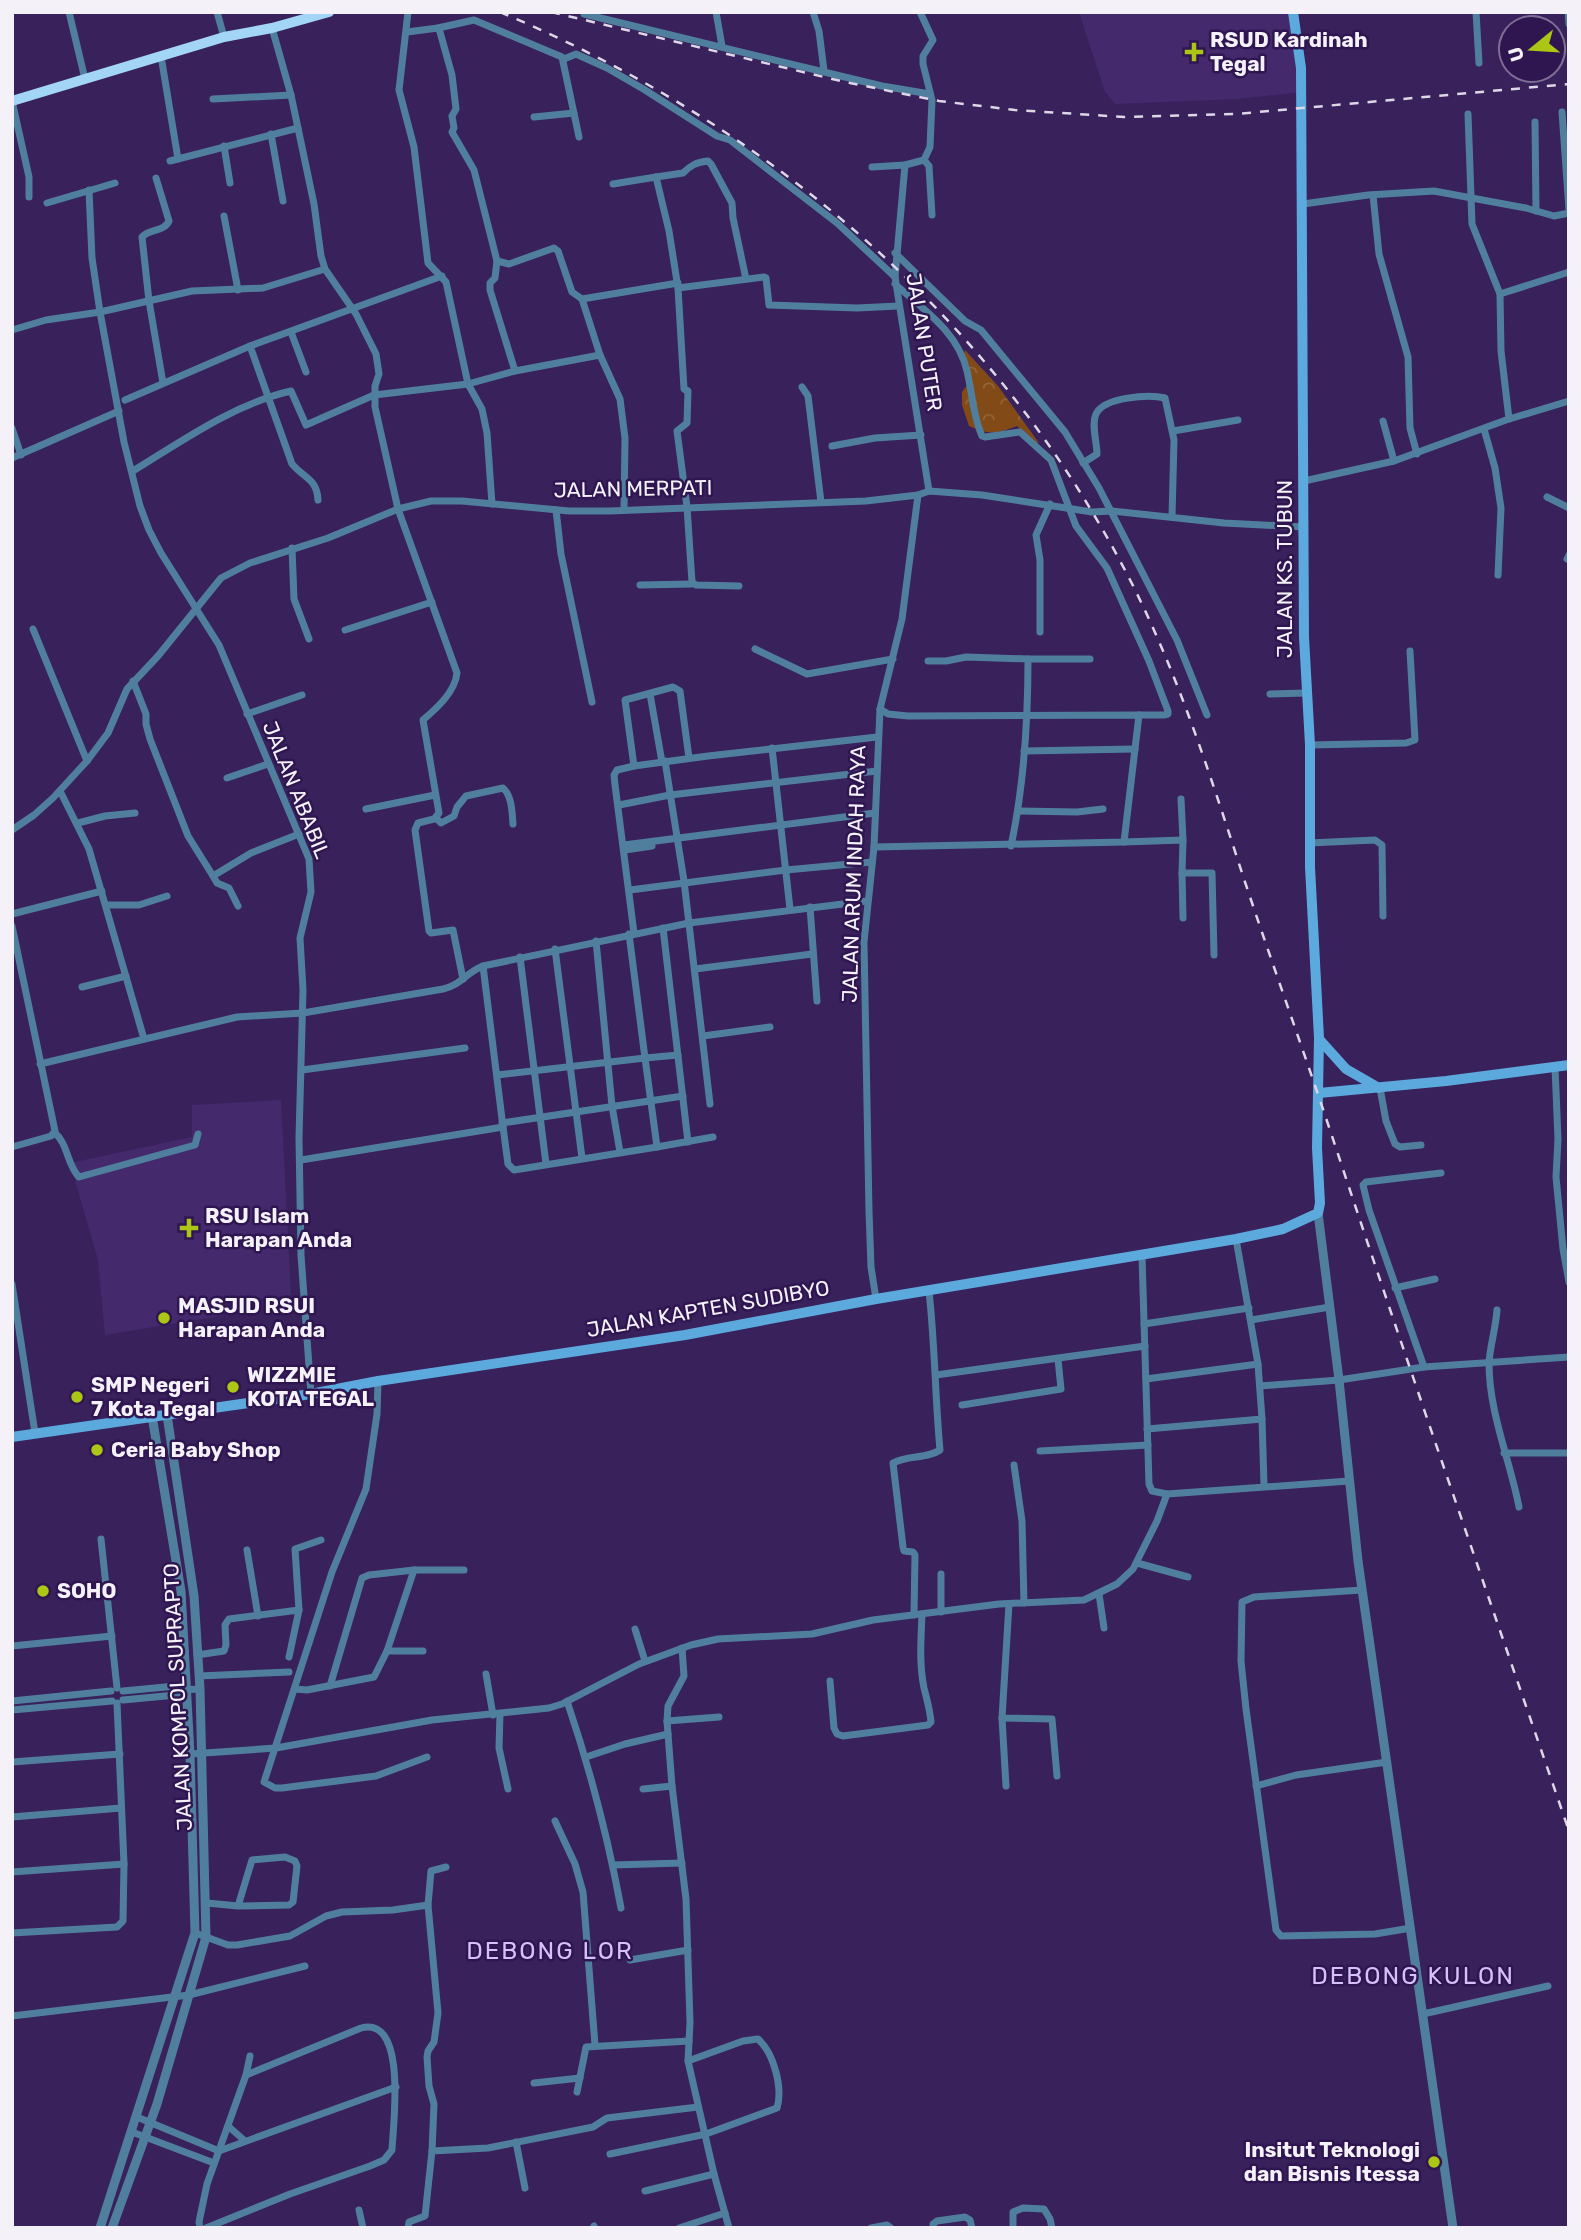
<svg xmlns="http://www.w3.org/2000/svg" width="1581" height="2240" font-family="Rubik,sans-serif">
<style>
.built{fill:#44296c}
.forest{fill:url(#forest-crowns)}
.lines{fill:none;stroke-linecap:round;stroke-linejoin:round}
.minor{stroke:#507f9e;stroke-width:7}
.tertiary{stroke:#507f9e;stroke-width:9}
.secondary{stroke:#5caadd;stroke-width:10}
.trunk{stroke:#a2d5f6;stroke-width:10}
.rail{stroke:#ded8e6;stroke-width:2.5;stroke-dasharray:9 9;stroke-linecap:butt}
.poi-dot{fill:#abc614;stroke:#2f1651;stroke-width:2.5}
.labels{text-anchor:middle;stroke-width:5;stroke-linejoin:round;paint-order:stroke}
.poi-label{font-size:21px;font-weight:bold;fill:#f4f1f9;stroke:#2f1651;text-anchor:start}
.street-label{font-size:21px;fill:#f4f1f9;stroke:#2f1651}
.quarter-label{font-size:24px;letter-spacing:2px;fill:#d4c1fb;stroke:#2f1651}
</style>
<defs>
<pattern id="forest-crowns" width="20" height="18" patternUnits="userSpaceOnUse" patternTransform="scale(1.75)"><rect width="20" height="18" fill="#814a16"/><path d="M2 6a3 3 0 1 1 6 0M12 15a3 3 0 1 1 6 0" fill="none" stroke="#936539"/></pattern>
</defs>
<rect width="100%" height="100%" fill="#39215c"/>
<g class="built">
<path d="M1079 12H1291L1302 92 1237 99 1115 104 1105 92Z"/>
<path d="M281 1100 291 1295 221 1303V1316L105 1335 98 1260 70 1163 192 1137V1105Z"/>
</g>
<path class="forest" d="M965 350 998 386 1039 443 1032 441 1017 426C996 434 989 435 969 426L962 405V392L968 384 962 362Z"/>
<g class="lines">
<g class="minor">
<path d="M69 12 85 79"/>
<path d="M217 12 224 37"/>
<path d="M408 12 399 90 414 147 428 263 446 282 468 384 482 409 487 433 492 504"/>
<path d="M716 12 722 46"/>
<path d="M813 12 819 31 824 71"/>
<path d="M920 12 933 40 923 56V64L932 100 930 147 924 160 905 165 895 277 929 491"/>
<path d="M1476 12 1479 63"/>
<path d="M1568 12 1569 24"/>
<path d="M584 14 882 86 930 94"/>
<path d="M272 28 291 95 314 204 321 256 325 269 356 314 376 354 379 374 375 386V407L398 509 457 673C455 692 437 708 423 720L439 813 434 819 418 823 415 830 429 931 431 933 453 930 463 979"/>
<path d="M438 28 474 20 562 57 579 137"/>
<path d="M407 32 438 28 440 32 452 75 456 109 452 116 454 128 452 132 474 170 497 261 495 278 490 283V290L515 371"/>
<path d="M161 56 178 159"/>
<path d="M564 59 576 54 607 68 645 90 717 136 730 140 837 223 895 277"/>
<path d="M213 99 291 95"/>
<path d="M12 101 29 177V197"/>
<path d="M1562 112 1569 210"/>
<path d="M1468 114 1472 224 1500 294 1501 351 1509 419"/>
<path d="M534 117 574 113"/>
<path d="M1535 122 1536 211"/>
<path d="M271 134 283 201"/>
<path d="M224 146 230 183"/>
<path d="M924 160 929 166 932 215"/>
<path d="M170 161 298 128"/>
<path d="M872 167 905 165"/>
<path d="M156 178 169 221C164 232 149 229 142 237L149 301 163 383"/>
<path d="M613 184 656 177"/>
<path d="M89 190 92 258 100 312 124 442 140 506 149 530 161 553 219 645 309 859 311 892 300 938 303 990 299 1138 301 1255 311 1394"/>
<path d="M1373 195 1379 254 1408 357 1410 428 1417 454"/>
<path d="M47 203 115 183"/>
<path d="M1303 204 1368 195 1434 191 1526 208 1554 216 1569 213"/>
<path d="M224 216 238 290"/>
<path d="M895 253 965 321 981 330 1065 432 1099 488 1177 640 1207 715"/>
<path d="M497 261 509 264 554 248 558 251 572 292 582 299 600 355 620 399 625 438 624 510"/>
<path d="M895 284C924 310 958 332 967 371 972 392 973 416 982 436L985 437 1020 432 1051 460 1076 526 1107 568 1149 661 1168 711V714L1164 715H1139"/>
<path d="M678 288 764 277 766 278 769 305 857 308 898 306"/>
<path d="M1500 294 1569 272"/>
<path d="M582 299 678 283"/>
<path d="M12 330 46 320 100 312 192 291 263 288 325 269"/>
<path d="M291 332 306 372"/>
<path d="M250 346 292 464C305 479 317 479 318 500"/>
<path d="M802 387 808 396 821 502"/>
<path d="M125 400 250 346 442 276"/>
<path d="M1383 421 1394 461"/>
<path d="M12 428 21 455"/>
<path d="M1484 429 1495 468 1501 508 1498 575"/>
<path d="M1173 431 1238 420"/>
<path d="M832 446 875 438 921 435"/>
<path d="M12 458 119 411"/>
<path d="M1083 463 1097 454C1097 442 1091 425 1096 414 1104 397 1149 394 1165 398L1174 440 1172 517"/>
<path d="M133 471C182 441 234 404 291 391L306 425 374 395 468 384 515 371 600 355"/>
<path d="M1304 481 1394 461 1506 420 1569 401"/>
<path d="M1547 497 1569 508"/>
<path d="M556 510 561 554 592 702"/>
<path d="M292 548 294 599 309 639"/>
<path d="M1567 559 1569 555"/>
<path d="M640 585 692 584"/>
<path d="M739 586 696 585 692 582 687 507 677 431 687 423 688 391 684 389 678 288 669 231 656 177 683 173C690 166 696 162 708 161L711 164 732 203 733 218 746 279"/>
<path d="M33 629 87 761"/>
<path d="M345 630 432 602"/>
<path d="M1040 632V560L1036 535 1050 504"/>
<path d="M755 649 807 674 893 659"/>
<path d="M1028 659H1090"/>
<path d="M928 661H946L966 657 1028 659C1028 722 1024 785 1011 846"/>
<path d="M133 681 146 714V724L150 739 188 836 213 876 251 853 299 834"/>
<path d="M650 694 662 762"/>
<path d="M1270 694 1306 693"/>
<path d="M247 714 302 695"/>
<path d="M1310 745 1406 743 1415 740 1410 651"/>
<path d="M772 748 790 909"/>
<path d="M1024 751 1135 749"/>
<path d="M665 761 684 881 710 1104"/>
<path d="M634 766 625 700 673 687 680 691 689 758"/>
<path d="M227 778 268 764"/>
<path d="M60 791 89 849 144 1039"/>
<path d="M1181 799 1183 840"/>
<path d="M619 805 670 795 877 771"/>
<path d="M366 809 435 795"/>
<path d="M1019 811 1077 812 1103 809"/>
<path d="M436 818 441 823 454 816 457 807 466 796 503 788C512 796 512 812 513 824"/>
<path d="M78 823 105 816 135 813"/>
<path d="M12 830 34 815 53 798 87 761 108 733 127 689 158 656 221 578 250 563 328 538 398 509 431 501H462L569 511H610L866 501 918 495 929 491 982 495 1092 512 1112 511 1224 523 1304 527"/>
<path d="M1124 842 1183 840 1182 873H1212L1214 955"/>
<path d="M1309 843 1375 840 1382 845 1383 916"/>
<path d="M624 845 875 813"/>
<path d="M874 847 1124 842 1139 715 908 716 888 714 880 709"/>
<path d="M625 850 652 846"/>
<path d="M1182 873 1183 918"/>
<path d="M213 876 217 883 229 888 238 906"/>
<path d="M630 890 786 870 872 862"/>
<path d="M107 905H139L167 896"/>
<path d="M810 907 817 1001"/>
<path d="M12 914 102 891"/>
<path d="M12 926 55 1131 51 1136 12 1147"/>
<path d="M663 928 688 1142"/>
<path d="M634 933 615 785 614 775 617 770 634 766 708 756 877 737"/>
<path d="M596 941 612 1106 620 1152"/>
<path d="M555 949 582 1158"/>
<path d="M520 957 546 1164"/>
<path d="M695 969 812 954"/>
<path d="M82 987 126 976"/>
<path d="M703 1036 770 1027"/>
<path d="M40 1064 237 1017 303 1013 443 989C463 984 465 973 483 966"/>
<path d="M1555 1067 1558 1139 1556 1177 1563 1249 1569 1282"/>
<path d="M302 1070 465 1048"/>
<path d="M497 1075 645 1058 629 934"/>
<path d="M1380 1088 1386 1121 1395 1144 1400 1147 1421 1145"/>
<path d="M502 1123 683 1096"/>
<path d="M503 1127 508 1164 514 1170 657 1147 645 1058 678 1055"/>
<path d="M55 1133C68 1144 67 1165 79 1177L195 1145 198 1134"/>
<path d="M657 1147 713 1137"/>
<path d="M301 1160 503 1127 483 966 689 923 867 901"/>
<path d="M1142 1256 1149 1484 1152 1491 1167 1494"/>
<path d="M12 1284 35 1433"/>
<path d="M1395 1288 1435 1279"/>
<path d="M876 1299 871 1267 869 1211 864 942 874 847 880 709 902 619 918 495"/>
<path d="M1497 1310C1496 1327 1490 1346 1489 1363 1489 1413 1510 1460 1519 1507"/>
<path d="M1251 1320 1330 1307"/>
<path d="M1144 1324 1249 1308"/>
<path d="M1424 1367 1369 1210 1363 1185 1366 1182 1441 1173"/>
<path d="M936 1375 1145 1346"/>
<path d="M1146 1379 1258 1364"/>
<path d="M378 1381 377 1414 366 1489 332 1572 264 1782 275 1788H282L376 1776 427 1757"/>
<path d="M1260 1386 1339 1380 1424 1367 1569 1357"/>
<path d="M962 1405 1061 1389 1058 1359"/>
<path d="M1262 1419 1264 1485"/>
<path d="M1147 1429 1262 1419 1258 1364 1236 1239"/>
<path d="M1040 1451 1148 1445"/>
<path d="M1504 1453H1569"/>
<path d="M1014 1465 1022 1521 1024 1603"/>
<path d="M101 1539 117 1688"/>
<path d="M247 1550 258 1616"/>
<path d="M1137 1563 1188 1577"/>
<path d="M1362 1590 1254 1597 1242 1602 1241 1661 1246 1709 1276 1930 1281 1936 1375 1934 1411 1928"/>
<path d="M1099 1594 1104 1628"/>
<path d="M1009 1604 1002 1718 1052 1719 1057 1776"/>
<path d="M941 1612V1574"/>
<path d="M914 1615 915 1555 913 1552 904 1551 903 1547 893 1463C907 1455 927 1459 940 1450 935 1397 935 1345 929 1291"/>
<path d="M635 1629 645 1661"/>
<path d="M12 1646 112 1636"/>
<path d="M682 1648 684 1676 668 1706 667 1721 672 1786 686 1899 690 2022 688 2061 714 2174 729 2228"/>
<path d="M387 1651H423"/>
<path d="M197 1655 224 1651 226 1645 225 1625 229 1619 299 1610 295 1549 321 1540"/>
<path d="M289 1657 299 1610"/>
<path d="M486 1674 493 1715"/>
<path d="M199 1676 289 1672"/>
<path d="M830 1681 834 1728 837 1734 843 1736 928 1725 931 1722C930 1710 927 1700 924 1688 919 1664 921 1639 922 1614"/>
<path d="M330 1686 362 1578 369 1575 414 1570"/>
<path d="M295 1689 307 1690 374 1677 387 1651 414 1570H464"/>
<path d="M123 1691 176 1686 180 1690"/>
<path d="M123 1700 176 1695 180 1690 200 1689"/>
<path d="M12 1701 111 1691"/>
<path d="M567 1701C590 1769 608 1838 621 1908"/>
<path d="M12 1710 112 1701"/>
<path d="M500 1714 499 1748 508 1789"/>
<path d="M1002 1718 1006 1786"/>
<path d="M667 1721 719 1717"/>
<path d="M190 1754 276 1748 432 1720 549 1708 562 1704 639 1664 691 1645 718 1639 812 1634 873 1620 999 1604 1084 1600 1117 1584 1133 1569 1157 1521 1167 1494 1349 1481"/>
<path d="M586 1757 625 1744 668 1734"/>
<path d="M12 1762 120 1754"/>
<path d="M1256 1786 1296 1775 1387 1762"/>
<path d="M643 1789 672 1786"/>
<path d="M12 1817 121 1808"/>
<path d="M555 1821 575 1864 583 1892 595 2045"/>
<path d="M613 1865 682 1863"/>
<path d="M12 1872 124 1864"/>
<path d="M207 1903 238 1906 289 1905 293 1902 297 1866 295 1861 285 1857 252 1860 238 1906"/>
<path d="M428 1905 431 1871 446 1867"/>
<path d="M12 1933 117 1927 123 1921 124 1864 117 1703"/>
<path d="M195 1933 228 1945H237L290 1936 326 1916 342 1912 393 1910 428 1905 438 2013 434 2042 428 2051 427 2057 429 2086 434 2104 432 2151"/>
<path d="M630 1960 688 1950"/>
<path d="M1423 2014 1548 1986"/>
<path d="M12 2016 189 1995 305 1966"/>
<path d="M246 2075 250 2056"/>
<path d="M534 2083 580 2078"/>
<path d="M577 2092 586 2047 689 2041"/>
<path d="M137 2117 219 2151 396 2087"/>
<path d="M228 2126 245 2141"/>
<path d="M132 2132 214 2163"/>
<path d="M516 2142 525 2188"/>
<path d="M610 2154 706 2134 777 2108C783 2088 774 2053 758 2039L743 2041 688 2061"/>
<path d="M645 2191 714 2174"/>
<path d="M359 2210 363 2228"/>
<path d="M594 2226 595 2228"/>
<path d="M200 2228 199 2222 207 2184 246 2075 361 2028C408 2015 393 2126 392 2150L384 2160 370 2166 290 2194 206 2228"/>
<path d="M408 2228 409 2222 425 2216 432 2151 488 2148 593 2127 607 2118 698 2107"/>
<path d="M679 2228 725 2213"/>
<path d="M871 2228 887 2225 891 2228"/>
<path d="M933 2228V2224L937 2221 965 2217 970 2220 972 2228"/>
<path d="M1013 2228V2212L1023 2208 1044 2209 1050 2219 1052 2228"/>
</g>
<g class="tertiary">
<path d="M1318 1213 1339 1380 1358 1561 1453 2228"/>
<path d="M100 2228 195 1933 190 1754 181 1591 152 1416"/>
<path d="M112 2228 157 2104 206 1937 200 1689 194 1596 167 1415"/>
</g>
<g class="secondary">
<path d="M1319 1039 1346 1069 1379 1088"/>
<path d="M1319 1093 1446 1081 1569 1065"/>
<path d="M12 1437 311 1394 378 1381 685 1335 876 1299 1236 1239 1283 1229 1318 1213 1320 1203 1317 1148 1319 1038 1310 867V745L1304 637 1301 68 1293 12"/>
</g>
<path class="trunk" d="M12 101 224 37 272 28 329 12"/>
<g class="rail">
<path d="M500 12C767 124 993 316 1127 574 1178 672 1211 778 1245 882 1273 966 1303 1049 1331 1133 1408 1366 1489 1598 1569 1831"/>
<path d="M551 12 845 82 939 101 1015 110 1124 117 1236 114 1569 84"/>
</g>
</g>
<g class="poi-dot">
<path d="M1190.5 41.5h7v7h7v7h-7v7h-7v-7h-7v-7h7z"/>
<path d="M185.5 1217.5h7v7h7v7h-7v7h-7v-7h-7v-7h7z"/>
<circle cx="164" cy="1318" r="7"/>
<circle cx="233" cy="1387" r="7"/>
<circle cx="77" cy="1397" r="7"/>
<circle cx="97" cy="1450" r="7"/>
<circle cx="43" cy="1591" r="7"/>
<circle cx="1434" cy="2162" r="7"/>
</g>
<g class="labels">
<g class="poi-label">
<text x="1210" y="47">RSUD Kardinah<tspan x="1210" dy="24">Tegal</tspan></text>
<text x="205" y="1223">RSU Islam<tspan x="205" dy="24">Harapan Anda</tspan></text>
<text x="178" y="1313">MASJID RSUI<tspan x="178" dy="24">Harapan Anda</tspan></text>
<text x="247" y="1382">WIZZMIE<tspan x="247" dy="24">KOTA TEGAL</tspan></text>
<text x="91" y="1392">SMP Negeri<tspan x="91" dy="24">7 Kota Tegal</tspan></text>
<text x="111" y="1457">Ceria Baby Shop</text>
<text x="57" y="1598">SOHO</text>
<text x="1420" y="2157" text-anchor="end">Insitut Teknologi<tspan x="1420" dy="24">dan Bisnis Itessa</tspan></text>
</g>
<g class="street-label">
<text transform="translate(924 342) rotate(81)" y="7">JALAN PUTER</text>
<text transform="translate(633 489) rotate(-1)" y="7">JALAN MERPATI</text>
<text transform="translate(1285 569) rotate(-90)" y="7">JALAN KS. TUBUN</text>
<text transform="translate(296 790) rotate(68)" y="7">JALAN ABABIL</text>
<text transform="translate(854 874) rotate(-88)" y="7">JALAN ARUM INDAH RAYA</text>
<text transform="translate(708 1309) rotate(-10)" y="7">JALAN KAPTEN SUDIBYO</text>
<text transform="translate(178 1697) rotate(-93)" y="7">JALAN KOMPOL SUPRAPTO</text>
</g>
<g class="quarter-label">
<text x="550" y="1959">DEBONG LOR</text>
<text x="1413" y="1984">DEBONG KULON</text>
</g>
</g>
<rect width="1581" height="2240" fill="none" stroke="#f4f1f9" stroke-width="28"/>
<g transform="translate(1532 49) rotate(252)"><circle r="33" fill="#2f1651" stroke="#7e6e94" stroke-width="2"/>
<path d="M0-5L12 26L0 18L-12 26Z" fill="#abc614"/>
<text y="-10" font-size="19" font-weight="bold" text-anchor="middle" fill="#f4f1f9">U</text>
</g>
</svg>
